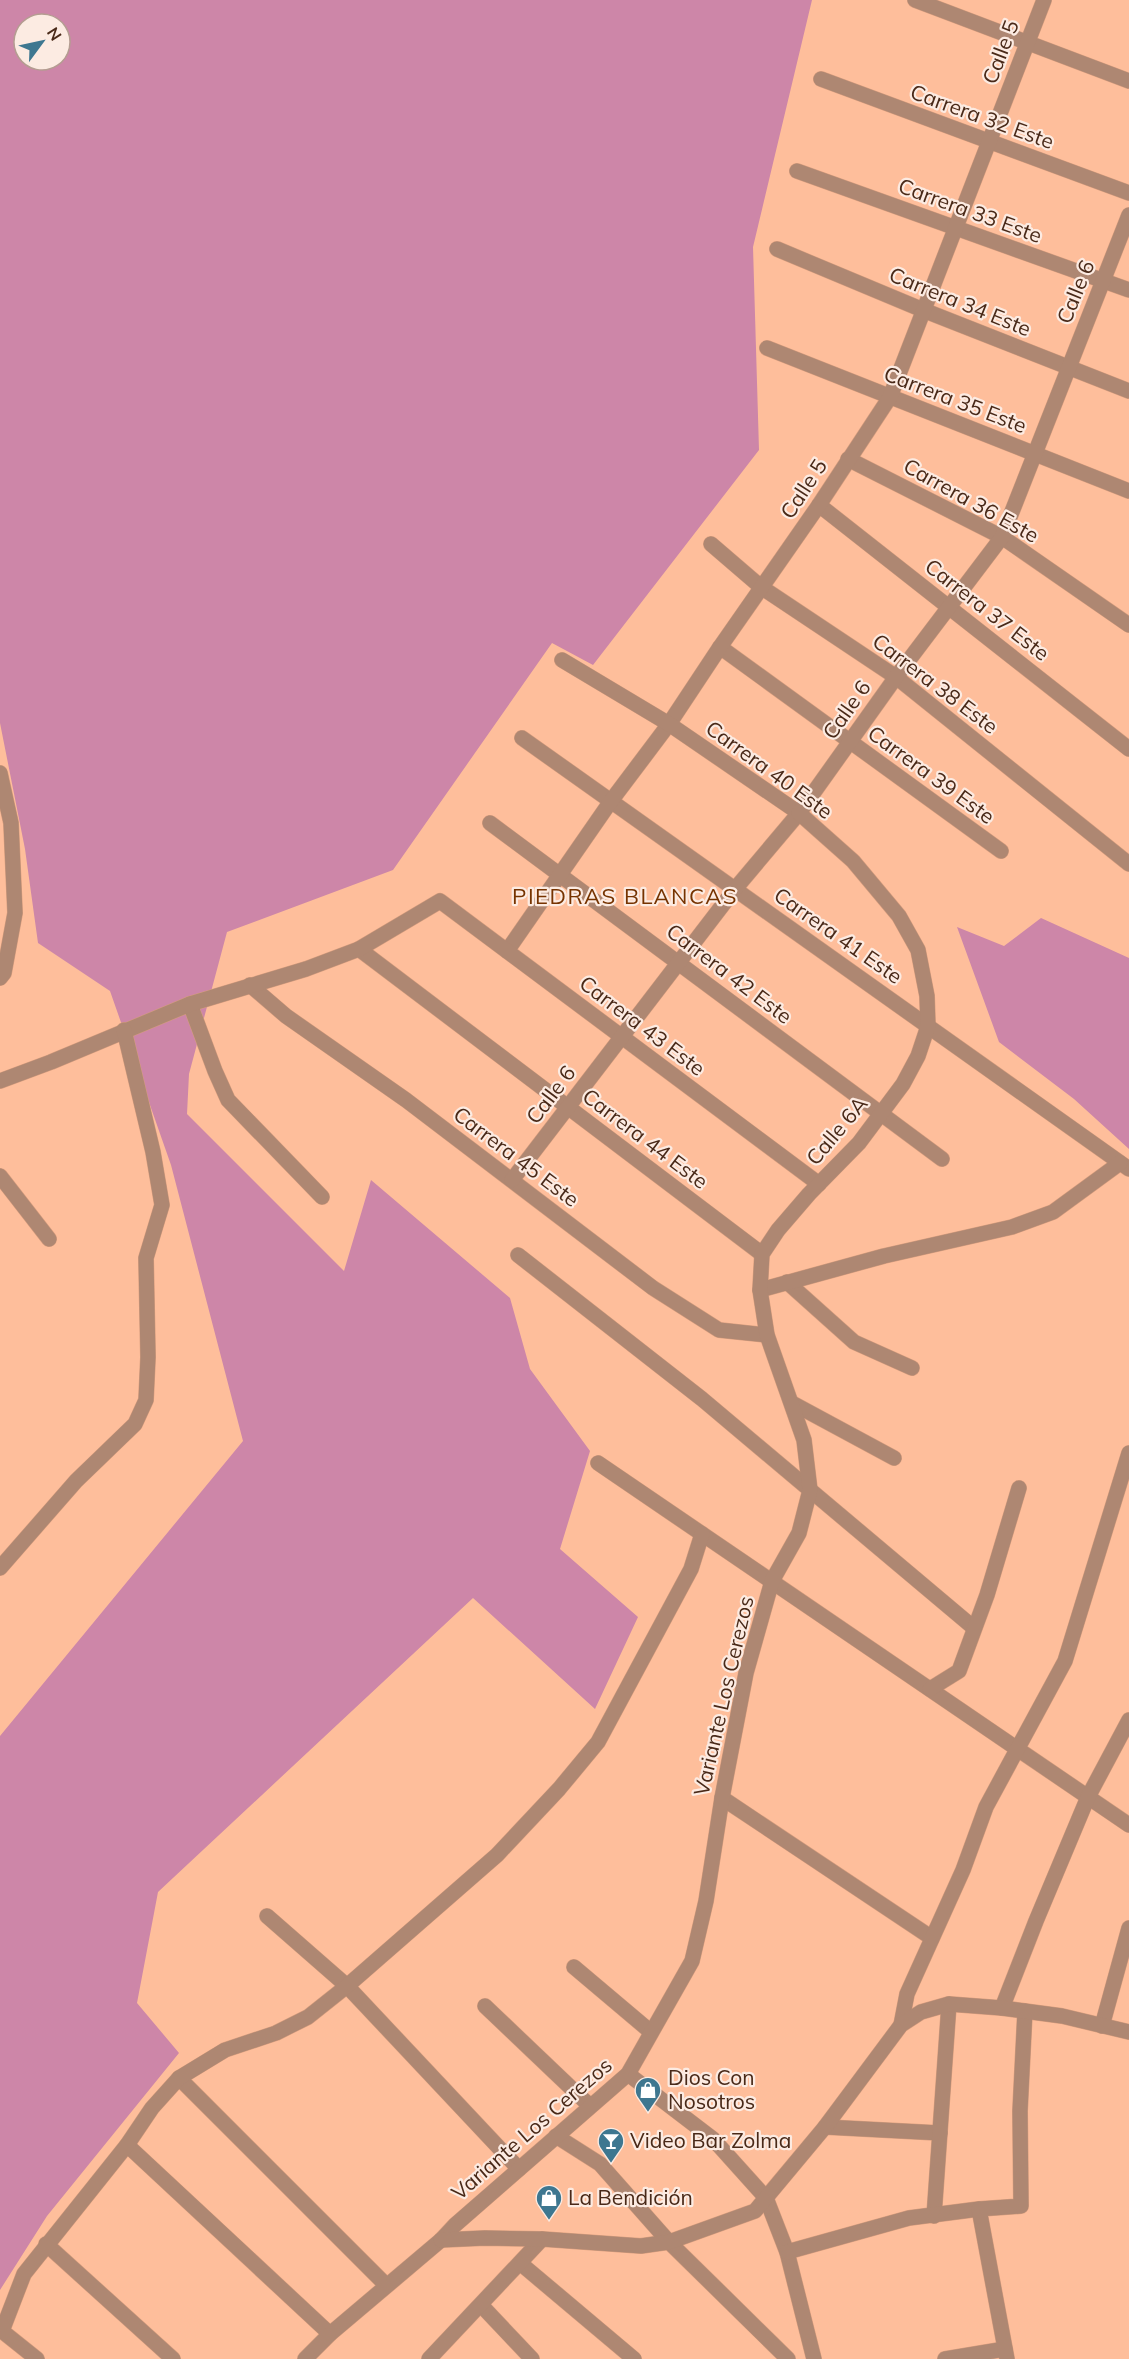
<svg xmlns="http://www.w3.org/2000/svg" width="1129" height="2359" font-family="Mulish,sans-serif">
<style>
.green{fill:#cd86a8;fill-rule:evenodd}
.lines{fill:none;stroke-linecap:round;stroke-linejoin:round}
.minor-casing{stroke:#d69d7e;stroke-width:16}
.tertiary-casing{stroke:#d69d7e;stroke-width:16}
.minor{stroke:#ae8772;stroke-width:15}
.tertiary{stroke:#ae8772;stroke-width:15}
.labels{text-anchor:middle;stroke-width:4.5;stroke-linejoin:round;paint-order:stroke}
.street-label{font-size:21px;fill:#492918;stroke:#fcebe2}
.poi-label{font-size:21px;fill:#492918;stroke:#fcebe2;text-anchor:start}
.neighbourhood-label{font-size:22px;letter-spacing:1.5px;fill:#763300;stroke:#fcebe2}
</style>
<rect width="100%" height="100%" fill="#febe9b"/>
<g class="green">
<path d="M0 0H812L753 247 759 450 593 665 552 643 393 870 227 932 189 1074 187 1114 344 1271 371 1180 510 1298 530 1369 590 1451 560 1549 638 1617 595 1709 473 1598 158 1892 137 2003 179 2053 47 2216 0 2290V1736L243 1441 171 1165 110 991 38 943 25 849 0 723ZM24 24H60V60H24Z"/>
<path d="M1041 918 1129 958V1149L1074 1099 999 1042 957 927 1004 946Z"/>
</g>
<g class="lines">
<g class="minor-casing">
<g id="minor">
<path d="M915 0 1129 81"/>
<path d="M821 79 1129 193"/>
<path d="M797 171 1129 290"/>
<path d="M777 249 923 310 1129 391"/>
<path d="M767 348 1129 491"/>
<path d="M848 459 1002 537 1129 625"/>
<path d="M819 505 1129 749"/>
<path d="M711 544 761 587 896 677 1129 864"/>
<path d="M720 647 1001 851"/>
<path d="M522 738 1129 1169"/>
<path d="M490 823 942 1159"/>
<path d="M359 949 762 1254"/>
<path d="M507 951 611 801 669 724 720 647 819 505 890 397 1044 0"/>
<path d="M250 985 286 1016 406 1100 653 1288 719 1330 767 1335"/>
<path d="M190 1004 215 1071 228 1100 322 1197"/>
<path d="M0 1081 51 1062 190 1004 306 969 359 949 440 901 819 1184"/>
<path d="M0 1176 49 1239"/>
<path d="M512 1180 735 889 799 813 669 724 562 660"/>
<path d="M518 1255 702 1399 974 1628"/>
<path d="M787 1282 854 1342 912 1368"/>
<path d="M760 1290 884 1256 1012 1227 1053 1212 1120 1163"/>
<path d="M792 1403 894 1458"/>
<path d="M598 1463 1129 1825"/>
<path d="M0 1568 76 1481 135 1424 146 1400 148 1357 146 1258 162 1205 153 1152 124 1030"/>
<path d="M930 1689 959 1671 987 1595 1019 1488"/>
<path d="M722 1798 932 1938"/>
<path d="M267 1916 347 1986 519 2169"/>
<path d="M574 1967 651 2032"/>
<path d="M485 2006 590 2106"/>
<path d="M1002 2008 1036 1921 1088 1797 1129 1720"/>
<path d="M901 2025 907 1994 963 1870 986 1807 1065 1661 1129 1453"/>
<path d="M1102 2026 1129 1928"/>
<path d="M628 2074 713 2139 766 2198 787 2252 814 2359"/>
<path d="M179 2078 386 2285"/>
<path d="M825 2127 940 2133"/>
<path d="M556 2136 600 2164 669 2242 788 2359"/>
<path d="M127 2145 330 2334"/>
<path d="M934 2216 949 2004"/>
<path d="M46 2244 173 2359"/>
<path d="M787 2252 909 2218 979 2209"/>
<path d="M520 2263 634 2359"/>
<path d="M481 2305 532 2359"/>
<path d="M37 2359 2 2331 24 2274 127 2145 152 2108 179 2078 225 2050 276 2033 308 2017 347 1986 497 1855 559 1789 598 1742 691 1569 702 1534"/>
<path d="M305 2359 330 2334 441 2240"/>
<path d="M429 2359 542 2239"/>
<path d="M945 2359 1005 2349"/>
<path d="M1007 2359 979 2209 1021 2206 1020 2111 1025 2011"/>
</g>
</g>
<g class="tertiary-casing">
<g id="tertiary">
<path d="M0 773 11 823 15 913 4 973 0 978"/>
<path d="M441 2240 455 2225 628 2074 692 1961 706 1901 722 1798 746 1673 772 1581 799 1533 810 1490 804 1440 767 1335 760 1290 762 1254 778 1230 809 1194 859 1143 903 1084 918 1056 928 1026 927 996 918 950 899 916 853 861 799 813 896 677 1002 537 1129 215"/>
<path d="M441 2240 485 2238 542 2239 641 2246 669 2242 755 2211 825 2127 901 2025 921 2012 949 2004 1002 2008 1062 2016 1129 2032"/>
</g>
</g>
<use href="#minor" class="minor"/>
<use href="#tertiary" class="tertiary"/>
</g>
<defs>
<g id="shop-pin" transform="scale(1.35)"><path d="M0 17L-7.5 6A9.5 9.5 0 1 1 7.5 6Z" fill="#3e7790" stroke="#fcebe2"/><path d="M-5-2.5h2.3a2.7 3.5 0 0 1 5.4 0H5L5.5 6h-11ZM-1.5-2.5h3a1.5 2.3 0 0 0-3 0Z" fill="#fff"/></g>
<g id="bar-pin" transform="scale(1.35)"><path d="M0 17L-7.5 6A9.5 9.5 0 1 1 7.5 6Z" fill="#3e7790" stroke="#fcebe2"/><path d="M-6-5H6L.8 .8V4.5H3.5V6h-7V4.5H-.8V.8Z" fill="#fff"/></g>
</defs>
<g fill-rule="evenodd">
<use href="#shop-pin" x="648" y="2090"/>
<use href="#bar-pin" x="611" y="2141"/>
<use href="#shop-pin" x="549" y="2198"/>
</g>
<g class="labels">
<g class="street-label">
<text transform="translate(1001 52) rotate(-69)" y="7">Calle 5</text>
<text transform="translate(982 117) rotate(20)" y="7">Carrera 32 Este</text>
<text transform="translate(970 211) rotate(20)" y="7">Carrera 33 Este</text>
<text transform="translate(1076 292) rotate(-68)" y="7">Calle 6</text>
<text transform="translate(960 302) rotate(22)" y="7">Carrera 34 Este</text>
<text transform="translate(955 400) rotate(21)" y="7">Carrera 35 Este</text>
<text transform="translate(804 489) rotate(-57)" y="7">Calle 5</text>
<text transform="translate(971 501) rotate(29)" y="7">Carrera 36 Este</text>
<text transform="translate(987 610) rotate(38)" y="7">Carrera 37 Este</text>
<text transform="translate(935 684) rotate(37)" y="7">Carrera 38 Este</text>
<text transform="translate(847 710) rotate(-55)" y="7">Calle 6</text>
<text transform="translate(769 770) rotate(36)" y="7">Carrera 40 Este</text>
<text transform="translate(931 775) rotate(36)" y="7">Carrera 39 Este</text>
<text transform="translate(838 936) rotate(35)" y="7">Carrera 41 Este</text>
<text transform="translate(729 974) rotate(37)" y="7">Carrera 42 Este</text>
<text transform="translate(642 1026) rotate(37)" y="7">Carrera 43 Este</text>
<text transform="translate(551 1095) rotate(-53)" y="7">Calle 6</text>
<text transform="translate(837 1131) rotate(-50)" y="7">Calle 6A</text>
<text transform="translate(645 1139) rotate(37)" y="7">Carrera 44 Este</text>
<text transform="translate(516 1157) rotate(37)" y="7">Carrera 45 Este</text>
<text transform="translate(724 1696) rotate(-77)" y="7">Variante Los Cerezos</text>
<text transform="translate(532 2129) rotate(-41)" y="7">Variante Los Cerezos</text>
</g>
<g class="poi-label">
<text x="668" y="2085">Dios Con<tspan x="668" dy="24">Nosotros</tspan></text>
<text x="630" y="2148">Video Bar Zolma</text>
<text x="568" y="2205">La Bendición</text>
</g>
<g class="neighbourhood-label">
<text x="625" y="904">PIEDRAS BLANCAS</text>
</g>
</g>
<g transform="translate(42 42) rotate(57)"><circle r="28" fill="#fcebe2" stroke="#b49d91" stroke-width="1.5"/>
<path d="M0-4.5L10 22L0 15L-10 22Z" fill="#3e7790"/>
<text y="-9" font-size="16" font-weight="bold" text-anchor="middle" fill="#492918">N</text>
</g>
</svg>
